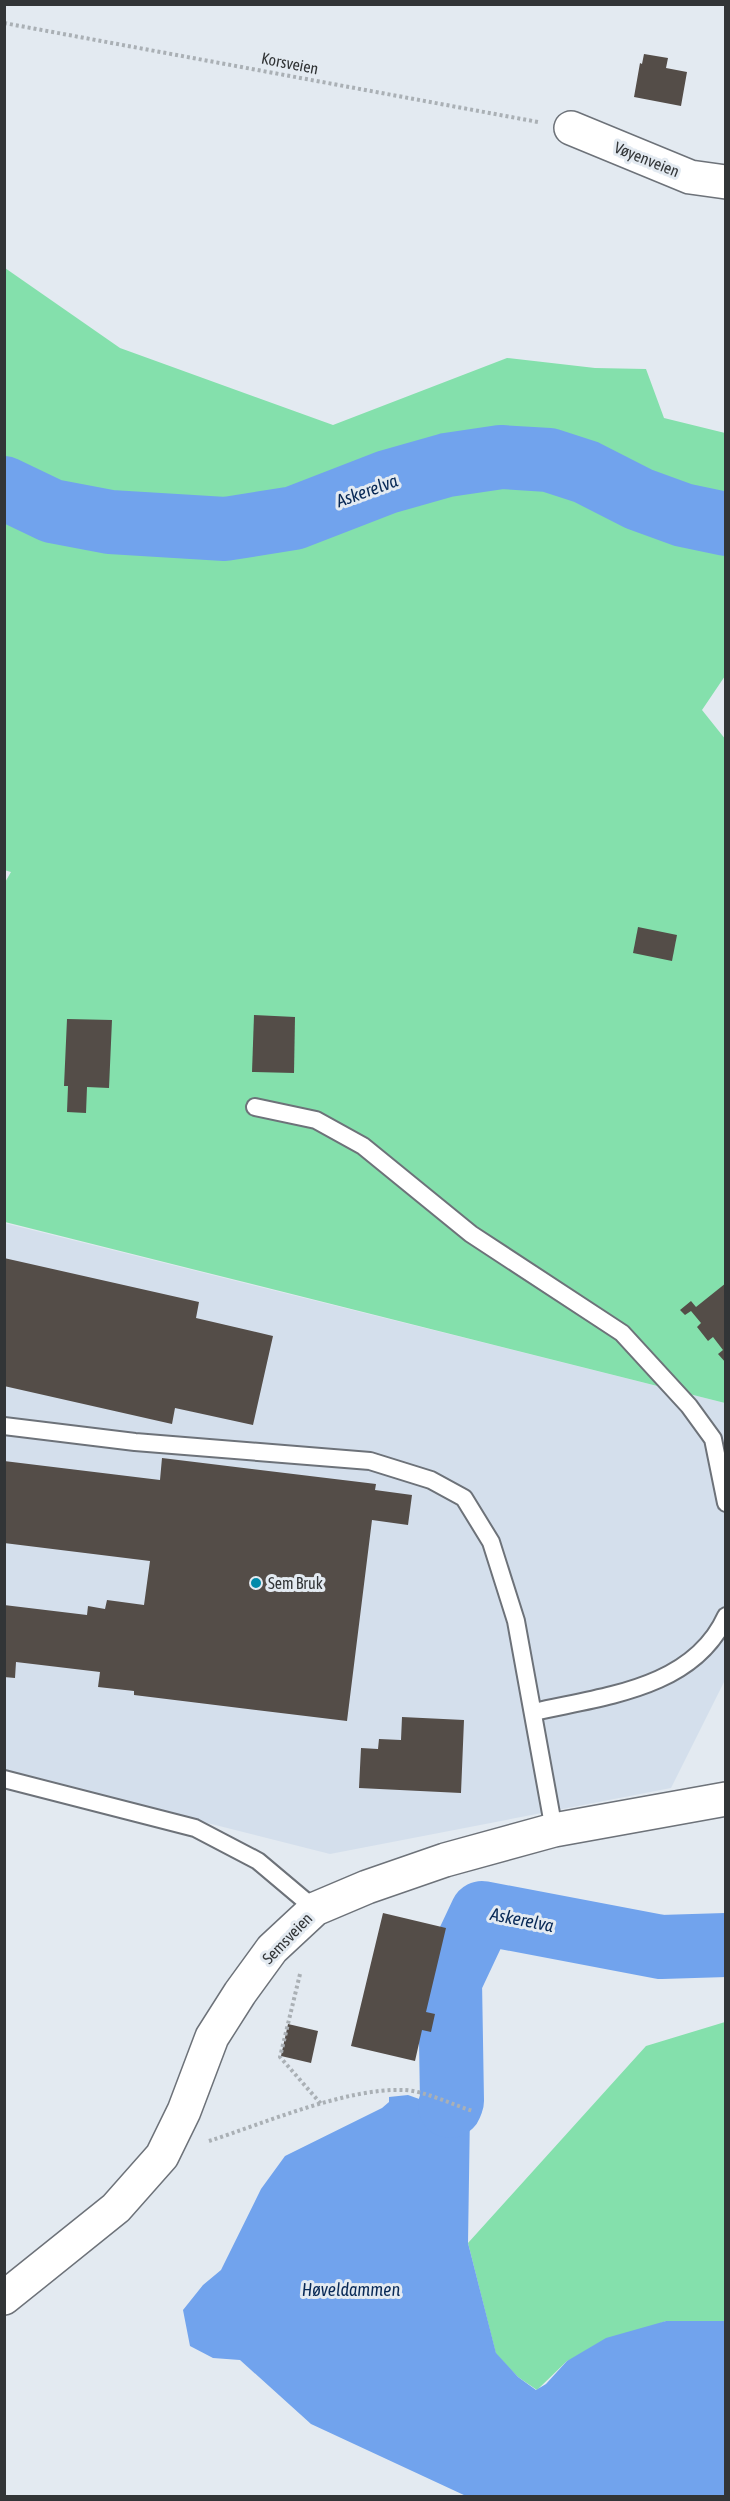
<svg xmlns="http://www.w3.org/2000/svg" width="730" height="2501" font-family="'Asap Condensed',sans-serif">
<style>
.built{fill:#d4dfec}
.green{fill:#84e0ac}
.water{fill:#71a3ed}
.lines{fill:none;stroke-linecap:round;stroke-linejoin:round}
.river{stroke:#71a3ed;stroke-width:64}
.building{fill:#544d48}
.service-casing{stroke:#6d7279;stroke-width:20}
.minor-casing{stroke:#6d7279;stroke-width:36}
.secondary-casing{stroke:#6d7279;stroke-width:36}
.path{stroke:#aab0b5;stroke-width:4;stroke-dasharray:3 3;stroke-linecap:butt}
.service{stroke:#fff;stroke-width:16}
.minor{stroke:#fff;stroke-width:33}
.secondary{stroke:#fff;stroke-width:33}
.poi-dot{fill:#028aaa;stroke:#e3eaf1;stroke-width:2}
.labels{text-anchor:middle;stroke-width:6;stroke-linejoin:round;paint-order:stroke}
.street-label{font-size:16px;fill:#323537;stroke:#e3eaf1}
.poi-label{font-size:16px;fill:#323537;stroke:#e3eaf1;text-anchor:start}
.water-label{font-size:18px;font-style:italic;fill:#082956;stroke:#e3eaf1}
</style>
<rect width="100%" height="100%" fill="#e3eaf1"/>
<path class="built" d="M4 1223 725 1403V1680L671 1788 330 1854 5 1772Z"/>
<g class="green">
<path d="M5 268 120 348 333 425 507 358 595 368 646 369 664 418 725 433V676L702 710 726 740 725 1403 5 1222 4 884 11 872 4 870Z"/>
<path d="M725 2022V2321H666L567 2361 537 2390 518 2377 496 2354 468 2243 646 2046Z"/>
</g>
<path class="water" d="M408 2095 436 2105 439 2101 470 2112 468 2243 496 2353 518 2377 536 2390 546 2384 567 2361 606 2338 666 2321H725V2496H466L311 2424 240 2360 213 2358 190 2346 183 2310 203 2285 221 2270 261 2189 285 2156 382 2108 389 2102V2097Z"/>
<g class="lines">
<g class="river">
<path d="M4 488 52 511 110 522 225 529 294 518 387 482 447 465 501 457 549 460 586 472 639 499 683 515 726 524"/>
<path d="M450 2106 452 2101 450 1981 482 1913 661 1947 726 1945"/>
</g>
</g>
<g class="building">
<path d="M644 54 668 58 666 68 687 72 681 106 634 97 640 63 642 64Z"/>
<path d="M638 927 677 935 672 961 633 953Z"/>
<path d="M254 1015 295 1017 294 1073 252 1072Z"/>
<path d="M67 1019 112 1020 109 1088 87 1087 86 1113 67 1112 68 1086H64Z"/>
<path d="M4 1258 199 1302 196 1318 273 1336 253 1425 175 1408 172 1424 4 1386Z"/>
<path d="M726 1283V1363L718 1354 723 1350 713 1337 708 1341 697 1327 701 1323 691 1311 685 1315 680 1310 691 1301 696 1307Z"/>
<path d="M162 1458 376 1484 375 1490 412 1495 408 1525 372 1520 347 1721 134 1695V1691L98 1687 100 1672 16 1662 15 1678 4 1677V1605L87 1615 88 1606 105 1609 107 1600 144 1605 150 1561 4 1543V1461L160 1480Z"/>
<path d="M402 1717 464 1720 461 1793 359 1788 361 1748 378 1749 379 1739 401 1740Z"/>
<path d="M383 1913 446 1928 426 2012 435 2014 431 2032 422 2030 415 2061 351 2046Z"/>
<path d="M288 2024 318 2031 311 2063 281 2056Z"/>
</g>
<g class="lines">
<g class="service-casing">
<g id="service">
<path d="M255 1107 316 1120 363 1146 471 1234 622 1333 689 1406 713 1439 726 1503"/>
<path d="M4 1426 135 1442 370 1461 431 1480 464 1498 491 1542 516 1621 554 1830"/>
<path d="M534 1712C603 1696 693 1689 726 1616"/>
<path d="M4 1779 195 1828 258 1861 315 1909"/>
</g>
</g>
<g class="minor-casing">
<path id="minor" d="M571 128 690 177 726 182"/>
</g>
<g class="secondary-casing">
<path id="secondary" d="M4 2298 116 2208 162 2156 184 2111 212 2037 240 1993 272 1949 315 1909 367 1887 445 1860 554 1830 726 1799"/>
</g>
<g class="path">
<path d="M4 23 538 122"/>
<path d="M300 1974 280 2057 322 2105"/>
<path d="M209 2141C265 2123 346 2088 403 2090 423 2090 453 2105 473 2111"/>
</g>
<use href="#service" class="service"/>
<use href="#minor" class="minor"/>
<use href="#secondary" class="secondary"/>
</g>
<circle class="poi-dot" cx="256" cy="1583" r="6"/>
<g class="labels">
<g class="street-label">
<text transform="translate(290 63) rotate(11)" y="6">Korsveien</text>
<text transform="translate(647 159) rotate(22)" y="6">Vøyenveien</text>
<text transform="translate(287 1938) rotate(-46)" y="6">Semsveien</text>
</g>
<g class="poi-label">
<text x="268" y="1589">Sem Bruk</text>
</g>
<g class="water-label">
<text transform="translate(367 491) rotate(-20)" y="6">Askerelva</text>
<text transform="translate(522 1920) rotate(11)" y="6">Askerelva</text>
<text x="351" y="2296">Høveldammen</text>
</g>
</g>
<rect width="730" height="2501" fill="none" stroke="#323537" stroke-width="12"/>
</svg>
